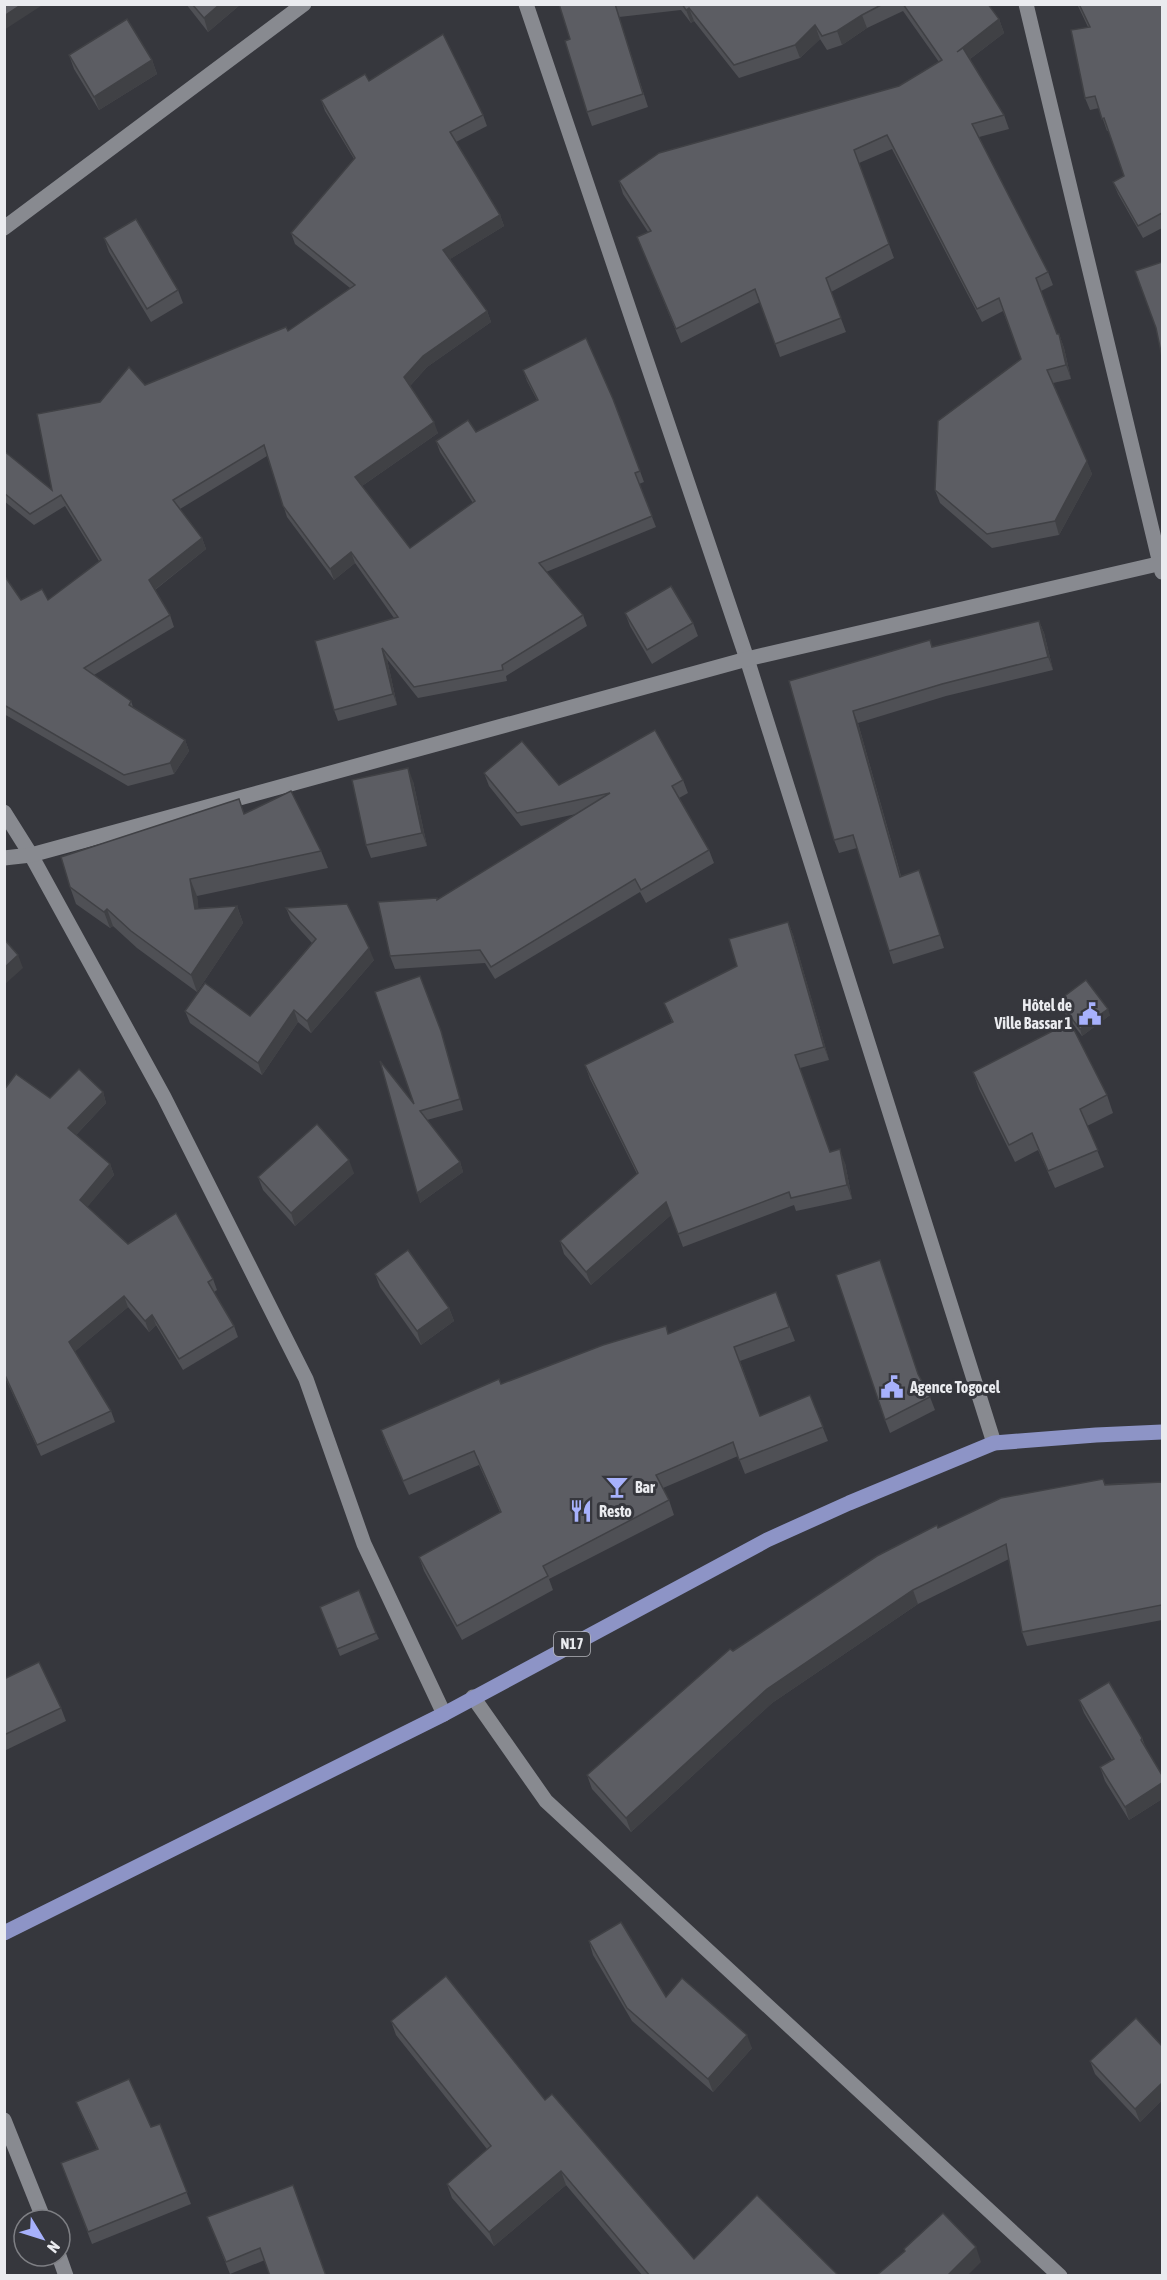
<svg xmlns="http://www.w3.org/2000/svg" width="1167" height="2280" font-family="'Asap Condensed',sans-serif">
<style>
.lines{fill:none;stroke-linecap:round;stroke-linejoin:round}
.minor{stroke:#888a90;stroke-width:15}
.primary{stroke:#8d94c6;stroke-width:15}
.wall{fill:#4f5055}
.shaded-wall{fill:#404145}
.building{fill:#5c5d63;stroke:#404145;stroke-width:1.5}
.labels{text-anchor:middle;stroke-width:6;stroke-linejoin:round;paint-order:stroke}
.shield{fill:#36373d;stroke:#b4b5ba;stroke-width:1.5}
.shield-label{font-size:15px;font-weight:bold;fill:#eaebef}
.poi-label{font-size:16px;font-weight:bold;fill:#eaebef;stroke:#36373d;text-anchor:start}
</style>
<rect width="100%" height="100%" fill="#36373d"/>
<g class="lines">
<g class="minor">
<path d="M526 4 747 659 994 1443"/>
<path d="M1026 4 1162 572"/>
<path d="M4 228 304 4"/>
<path d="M4 812 31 855 164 1097 306 1379 364 1544 444 1714"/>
<path d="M4 858 31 855 747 659 1162 563"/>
<path d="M473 1697 546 1801 1060 2276"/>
<path d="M4 2120 44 2220"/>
<path d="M59 2256 66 2276"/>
</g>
<path class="primary" d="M4 1933 444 1714 767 1540 849 1503 994 1443 1096 1435 1162 1432"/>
</g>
<g class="wall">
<path d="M186 4H241L208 32Z"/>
<path d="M559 4H988L999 19 1004 33 970 59 1004 115 1009 129 979 137 1048 272 1053 285 1041 291 1057 334H1059L1064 348 1071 379 1053 383 1092 474 1059 535 992 548 940 503 935 490 1021 359 1003 311 982 322 892 149 859 163 894 258 831 292 846 332 780 357 760 302 681 343 637 237 648 232 623 194 619 181 899 86 939 62 903 11 867 28 842 45 827 50 820 39 800 58 739 78 694 21 691 23 681 10 619 17 648 107 592 126 587 112 570 39Z"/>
<path d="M1077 4H1162V228L1143 238 1118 194 1113 182 1124 176 1109 131H1107L1099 108 1090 110 1085 98 1088 27Z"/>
<path d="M69 55 152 60 157 74 99 110 74 69Z"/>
<path d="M369 81 483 115 487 126 456 142 500 215 504 226 450 259 487 311 491 322 427 367 410 386 438 433 362 486 410 548 473 503 440 452 436 441 476 432 537 400 527 381 523 370 640 471 644 482 639 484 656 527 546 572 583 615 587 626 506 676 507 681 418 698 387 659 397 705 338 721 334 710 394 618 355 563 334 580 287 517 267 456 180 509 202 538 206 549 155 590 170 615 174 627 94 675 131 701 133 707 185 740 189 751 174 774 128 786 4 714V575L21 600H48L99 561 65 506 34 525 4 501V451L52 490 100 402 288 331 350 288 295 244 291 233 354 159 325 111 321 100Z"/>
<path d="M104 238 178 290 183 303 151 322 109 252Z"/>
<path d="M625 613 693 623 698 636 652 664 630 626Z"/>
<path d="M1039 621 1044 633 1053 670 946 696 858 723 901 876 919 870 944 948 893 964 857 848 839 853 834 840 789 681Z"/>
<path d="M484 773 559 785 683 780 688 793 679 798 709 850 714 863 646 903 640 892 495 979 485 963 395 969 390 956 438 900 576 814 521 826 489 786Z"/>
<path d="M413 781 427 846 371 858 366 845Z"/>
<path d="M245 814 321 851 328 868 197 896 198 908 237 906 243 923 197 992 137 948 113 926 110 928 76 904 70 887Z"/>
<path d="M286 908 374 960 311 1033 298 1022 262 1075 190 1023 185 1011 250 1016 312 943 291 920Z"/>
<path d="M788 922 793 935 829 1060 800 1068 830 1152 845 1163 852 1199 796 1211 794 1205 683 1247 671 1215 591 1285 564 1254 560 1241 637 1174 590 1079 585 1065 672 1022 664 1003 737 966Z"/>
<path d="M1058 1001 1110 1015 1082 1036 1060 1007Z"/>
<path d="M444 1041 463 1110 427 1120 460 1162 463 1172 420 1203 414 1104Z"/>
<path d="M973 1072 1107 1095 1113 1113 1087 1126 1104 1167 1055 1188 1038 1150 1015 1162 979 1089Z"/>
<path d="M4 1090 50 1098 103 1092 106 1103 76 1135 110 1164 114 1175 87 1207 128 1244 213 1279 217 1290 214 1292 234 1326 238 1337 183 1370 156 1325 149 1332 128 1307 74 1352 111 1411 115 1422 41 1456 4 1375Z"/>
<path d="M354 1173 295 1226 263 1190 258 1177Z"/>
<path d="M375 1274 449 1308 454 1321 421 1345 380 1287Z"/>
<path d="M776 1292 795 1341 740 1361 760 1416 810 1395 828 1441 745 1474 738 1456 663 1488 669 1500 674 1515 549 1579 553 1590 462 1640 424 1571 419 1557 500 1512 479 1465 409 1495 386 1444 381 1430 501 1384 669 1334Z"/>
<path d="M919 1376 930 1397 935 1410 890 1433 885 1420Z"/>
<path d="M1162 1482V1620L1027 1646 1022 1632 1009 1559 918 1604 772 1703 631 1832 592 1789 587 1775 733 1651 938 1528 1106 1484Z"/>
<path d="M320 1607 376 1633 379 1639 340 1656Z"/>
<path d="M4 1679 61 1708 66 1721 4 1751Z"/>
<path d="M1079 1700 1142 1738 1146 1748 1162 1775V1799L1129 1820 1105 1781 1100 1767 1112 1760 1084 1713Z"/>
<path d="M589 1941 666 1997 752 2048 713 2092 632 2021 593 1955Z"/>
<path d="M391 2021 545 2100 694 2259 839 2276H643L566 2185 494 2246 452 2198 447 2184 487 2149 396 2035Z"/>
<path d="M1162 2046V2100L1140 2122 1095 2074 1090 2061Z"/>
<path d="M76 2102 151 2127 160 2124 191 2204 92 2244 61 2163 97 2149 81 2114Z"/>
<path d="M293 2185 265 2260 230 2274 207 2217Z"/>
</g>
<g class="shaded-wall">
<path d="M22 4H44L4 30V16Z"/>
<path d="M220 4H241L208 32 204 18Z"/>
<path d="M689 8 694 21 691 23 686 10Z"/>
<path d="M862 15 867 28 842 45 837 31Z"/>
<path d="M999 19 1004 33 962 65 957 52Z"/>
<path d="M815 25 820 39 800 58 795 45Z"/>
<path d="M152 60 157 74 99 110 94 97Z"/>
<path d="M500 215 504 226 447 261 443 250Z"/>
<path d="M487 311 491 322 427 367 408 388 404 377 423 356Z"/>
<path d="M1059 334 1064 348 1071 379 1066 365Z"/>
<path d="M434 422 438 433 359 488 355 477Z"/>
<path d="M1087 461 1092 474 1059 535 1055 521Z"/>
<path d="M202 538 206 549 153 591 149 580Z"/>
<path d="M351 552 355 563 334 580 330 569Z"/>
<path d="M1039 621 1044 633 1053 670 1048 657Z"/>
<path d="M382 648 387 659 397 705 393 694Z"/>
<path d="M853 711 858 723 904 889 900 877Z"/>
<path d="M185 740 189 751 174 774 170 763Z"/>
<path d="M408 768 413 781 427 846 422 833Z"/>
<path d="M190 879 197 896 201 925 195 909Z"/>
<path d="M237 906 243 923 197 992 191 975Z"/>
<path d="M107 909 113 926 110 928 104 912Z"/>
<path d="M788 922 793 935 829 1060 824 1047Z"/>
<path d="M369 948 374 960 311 1033 307 1021Z"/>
<path d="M18 955 23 968 4 985V968Z"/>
<path d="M1108 1009 1110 1015 1082 1036 1080 1029Z"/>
<path d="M294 1010 298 1022 262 1075 258 1063Z"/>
<path d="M103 1092 106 1103 72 1139 68 1128Z"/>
<path d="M840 1149 845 1163 852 1199 847 1185Z"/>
<path d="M349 1160 354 1173 295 1226 291 1213Z"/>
<path d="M460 1162 463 1172 420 1203 417 1193Z"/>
<path d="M110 1164 114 1175 84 1211 80 1200Z"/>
<path d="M666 1202 671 1215 591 1285 586 1272Z"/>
<path d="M124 1296 128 1307 73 1353 69 1342Z"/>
<path d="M449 1308 454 1321 421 1345 417 1331Z"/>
<path d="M152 1315 156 1325 149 1332 145 1321Z"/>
<path d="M913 1590 918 1604 772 1703 631 1832 626 1818 767 1689Z"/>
<path d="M1162 1783V1799L1129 1820 1125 1807Z"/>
<path d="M747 2035 752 2048 713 2092 708 2079Z"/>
<path d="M1162 2083V2100L1140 2122 1135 2109Z"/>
<path d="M561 2171 566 2185 494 2246 489 2232Z"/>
<path d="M976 2247 981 2262 967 2276H947Z"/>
</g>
<g class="building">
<path d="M4 4H22L4 16Z"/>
<path d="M192 4H220L204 18Z"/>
<path d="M559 4H615L643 94 587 112 565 41 570 39Z"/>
<path d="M682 4H883L862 15 837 31 822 36 815 25 795 45 734 65 689 8 686 10Z"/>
<path d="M903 4H988L999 19 957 52 963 48 1004 115 972 124 1048 272 1036 278 1057 334H1059L1066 365 1047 370 1087 461 1055 521 987 534 935 490 938 421 1021 359 999 298 977 309 887 135 854 150 889 244 826 278 841 318 775 344 755 289 676 329 637 237 651 231 619 181 659 153 899 86 942 60Z"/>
<path d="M1079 4H1162V213L1138 226 1113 182 1124 176 1104 118 1102 119 1095 96 1085 98 1071 30 1090 27Z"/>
<path d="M127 19 152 60 94 97 69 55Z"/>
<path d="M443 34 483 115 450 132 500 215 443 250 487 311 423 356 404 377 434 422 355 477 410 548 475 501 436 441 468 420 476 432 538 400 523 370 586 338 613 399 640 471 635 473 652 516 539 563 583 615 502 665 503 670 414 687 382 648 393 694 334 710 315 641 398 617 351 552 330 569 283 506 264 445 173 500 202 538 149 580 170 615 84 668 131 701 129 705 185 740 170 763 124 775 4 705V575L21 600 42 589 48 600 101 560 61 495 30 514 4 493V451L52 490 37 414 100 402 129 367 145 385 286 327 288 331 355 285 291 233 355 158 321 100 365 74 369 81Z"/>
<path d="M136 219 178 290 147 309 104 238Z"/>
<path d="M1162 262V357L1156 328 1135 271Z"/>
<path d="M671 586 693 623 647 650 625 613Z"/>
<path d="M1039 621 1048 657 942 684 853 711 900 877 919 870 940 935 889 951 853 835 834 840 789 681 930 640 932 647Z"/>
<path d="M655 730 683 780 672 786 709 850 641 890 635 879 491 967 480 950 390 956 378 902 437 898V900L610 793 517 813 484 773 522 741 559 785Z"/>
<path d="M408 768 422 833 366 845 352 780Z"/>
<path d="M291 791 321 851 190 879 195 909 237 906 191 975 131 931 107 909 104 912 70 887 61 857 239 799 244 814Z"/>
<path d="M347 904 369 948 307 1021 294 1010 258 1063 185 1011 205 983 250 1016 316 939 286 908Z"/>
<path d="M788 922 824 1047 795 1055 830 1152 840 1149 847 1185 791 1198 789 1192 678 1234 666 1202 586 1272 560 1241 638 1173 585 1065 673 1022 664 1003 737 966 729 939Z"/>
<path d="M4 939 18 955 4 968Z"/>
<path d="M420 976 441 1031 460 1099 420 1111 460 1162 417 1193 380 1061 414 1104 375 992Z"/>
<path d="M1086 980 1108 1009 1080 1029 1058 1001Z"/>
<path d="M1070 1022 1107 1095 1080 1109 1098 1150 1048 1171 1032 1133 1009 1145 973 1072Z"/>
<path d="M79 1069 103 1092 68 1128 110 1164 80 1200 128 1244 176 1213 213 1279 208 1282 234 1326 179 1359 152 1315 145 1321 124 1296 69 1342 111 1411 37 1445 4 1373V1090L16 1074 50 1098Z"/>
<path d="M317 1124 349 1160 291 1213 258 1177Z"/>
<path d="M408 1250 449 1308 417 1331 375 1274Z"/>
<path d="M880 1260 918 1374 930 1397 885 1420 836 1275Z"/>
<path d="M776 1292 789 1327 734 1347 760 1416 810 1395 823 1427 739 1460 733 1442 656 1475 669 1500 543 1566 548 1576 457 1626 419 1557 501 1512 474 1451 403 1481 381 1430 499 1379 501 1384 603 1345 666 1326 668 1334Z"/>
<path d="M1103 1479 1105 1485 1162 1482V1605L1022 1632 1006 1544 913 1590 767 1689 626 1818 587 1775 730 1649 733 1651 877 1556 937 1525 938 1528 1001 1498Z"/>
<path d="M359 1590 376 1633 337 1649 320 1607Z"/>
<path d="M39 1662 61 1708 4 1735V1679Z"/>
<path d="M1109 1682 1142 1738 1141 1740 1162 1775V1783L1125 1807 1100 1767 1114 1759 1079 1700Z"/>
<path d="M621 1922 666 1997 682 1978 747 2035 708 2079 627 2008 589 1941Z"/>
<path d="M446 1976 545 2100 552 2094 694 2259 757 2195 839 2276H650L561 2171 489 2232 447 2184 491 2146 391 2021Z"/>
<path d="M1136 2018 1162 2046V2083L1135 2109 1090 2061Z"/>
<path d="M129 2079 151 2127 160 2124 187 2192 88 2232 61 2163 98 2149 76 2102Z"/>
<path d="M293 2185 326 2276H270L260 2248 226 2262 207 2217Z"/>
<path d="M943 2213 976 2247 947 2276H876L905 2251 904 2249Z"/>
</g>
<defs>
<g id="civic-bare" transform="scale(1.8)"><path d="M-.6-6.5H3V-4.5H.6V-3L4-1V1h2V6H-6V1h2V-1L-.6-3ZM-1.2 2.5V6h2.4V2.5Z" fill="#a7b1fc" stroke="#36373d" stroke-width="2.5" paint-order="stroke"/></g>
<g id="bar-bare" transform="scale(1.8)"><path d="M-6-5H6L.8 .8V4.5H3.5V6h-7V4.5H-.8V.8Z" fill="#a7b1fc" stroke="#36373d" stroke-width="2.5" paint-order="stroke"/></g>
<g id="restaurant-bare" transform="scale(1.8)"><path d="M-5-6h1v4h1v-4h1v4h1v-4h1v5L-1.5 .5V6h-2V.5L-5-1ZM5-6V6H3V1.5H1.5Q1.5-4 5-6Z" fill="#a7b1fc" stroke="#36373d" stroke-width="2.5" paint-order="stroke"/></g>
</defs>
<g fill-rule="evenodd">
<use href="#civic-bare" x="1090" y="1014"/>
<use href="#civic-bare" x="892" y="1387"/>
<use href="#bar-bare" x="617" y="1487"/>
<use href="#restaurant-bare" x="581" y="1511"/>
</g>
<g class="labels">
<rect class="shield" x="554" y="1632" width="36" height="24" rx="4.5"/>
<g class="shield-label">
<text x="572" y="1649">N17</text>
</g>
<g class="poi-label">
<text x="1072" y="1011" text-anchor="end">Hôtel de<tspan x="1072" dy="18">Ville Bassar 1</tspan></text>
<text x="910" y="1393">Agence Togocel</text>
<text x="635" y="1493">Bar</text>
<text x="599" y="1517">Resto</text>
</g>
</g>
<rect width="1167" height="2280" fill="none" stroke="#eaebef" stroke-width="12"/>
<g transform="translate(42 2238) rotate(128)"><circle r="28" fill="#36373d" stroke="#7e7f84" stroke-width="1.5"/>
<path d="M0-4.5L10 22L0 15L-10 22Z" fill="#a7b1fc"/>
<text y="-9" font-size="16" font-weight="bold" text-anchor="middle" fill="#eaebef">N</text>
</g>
</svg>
